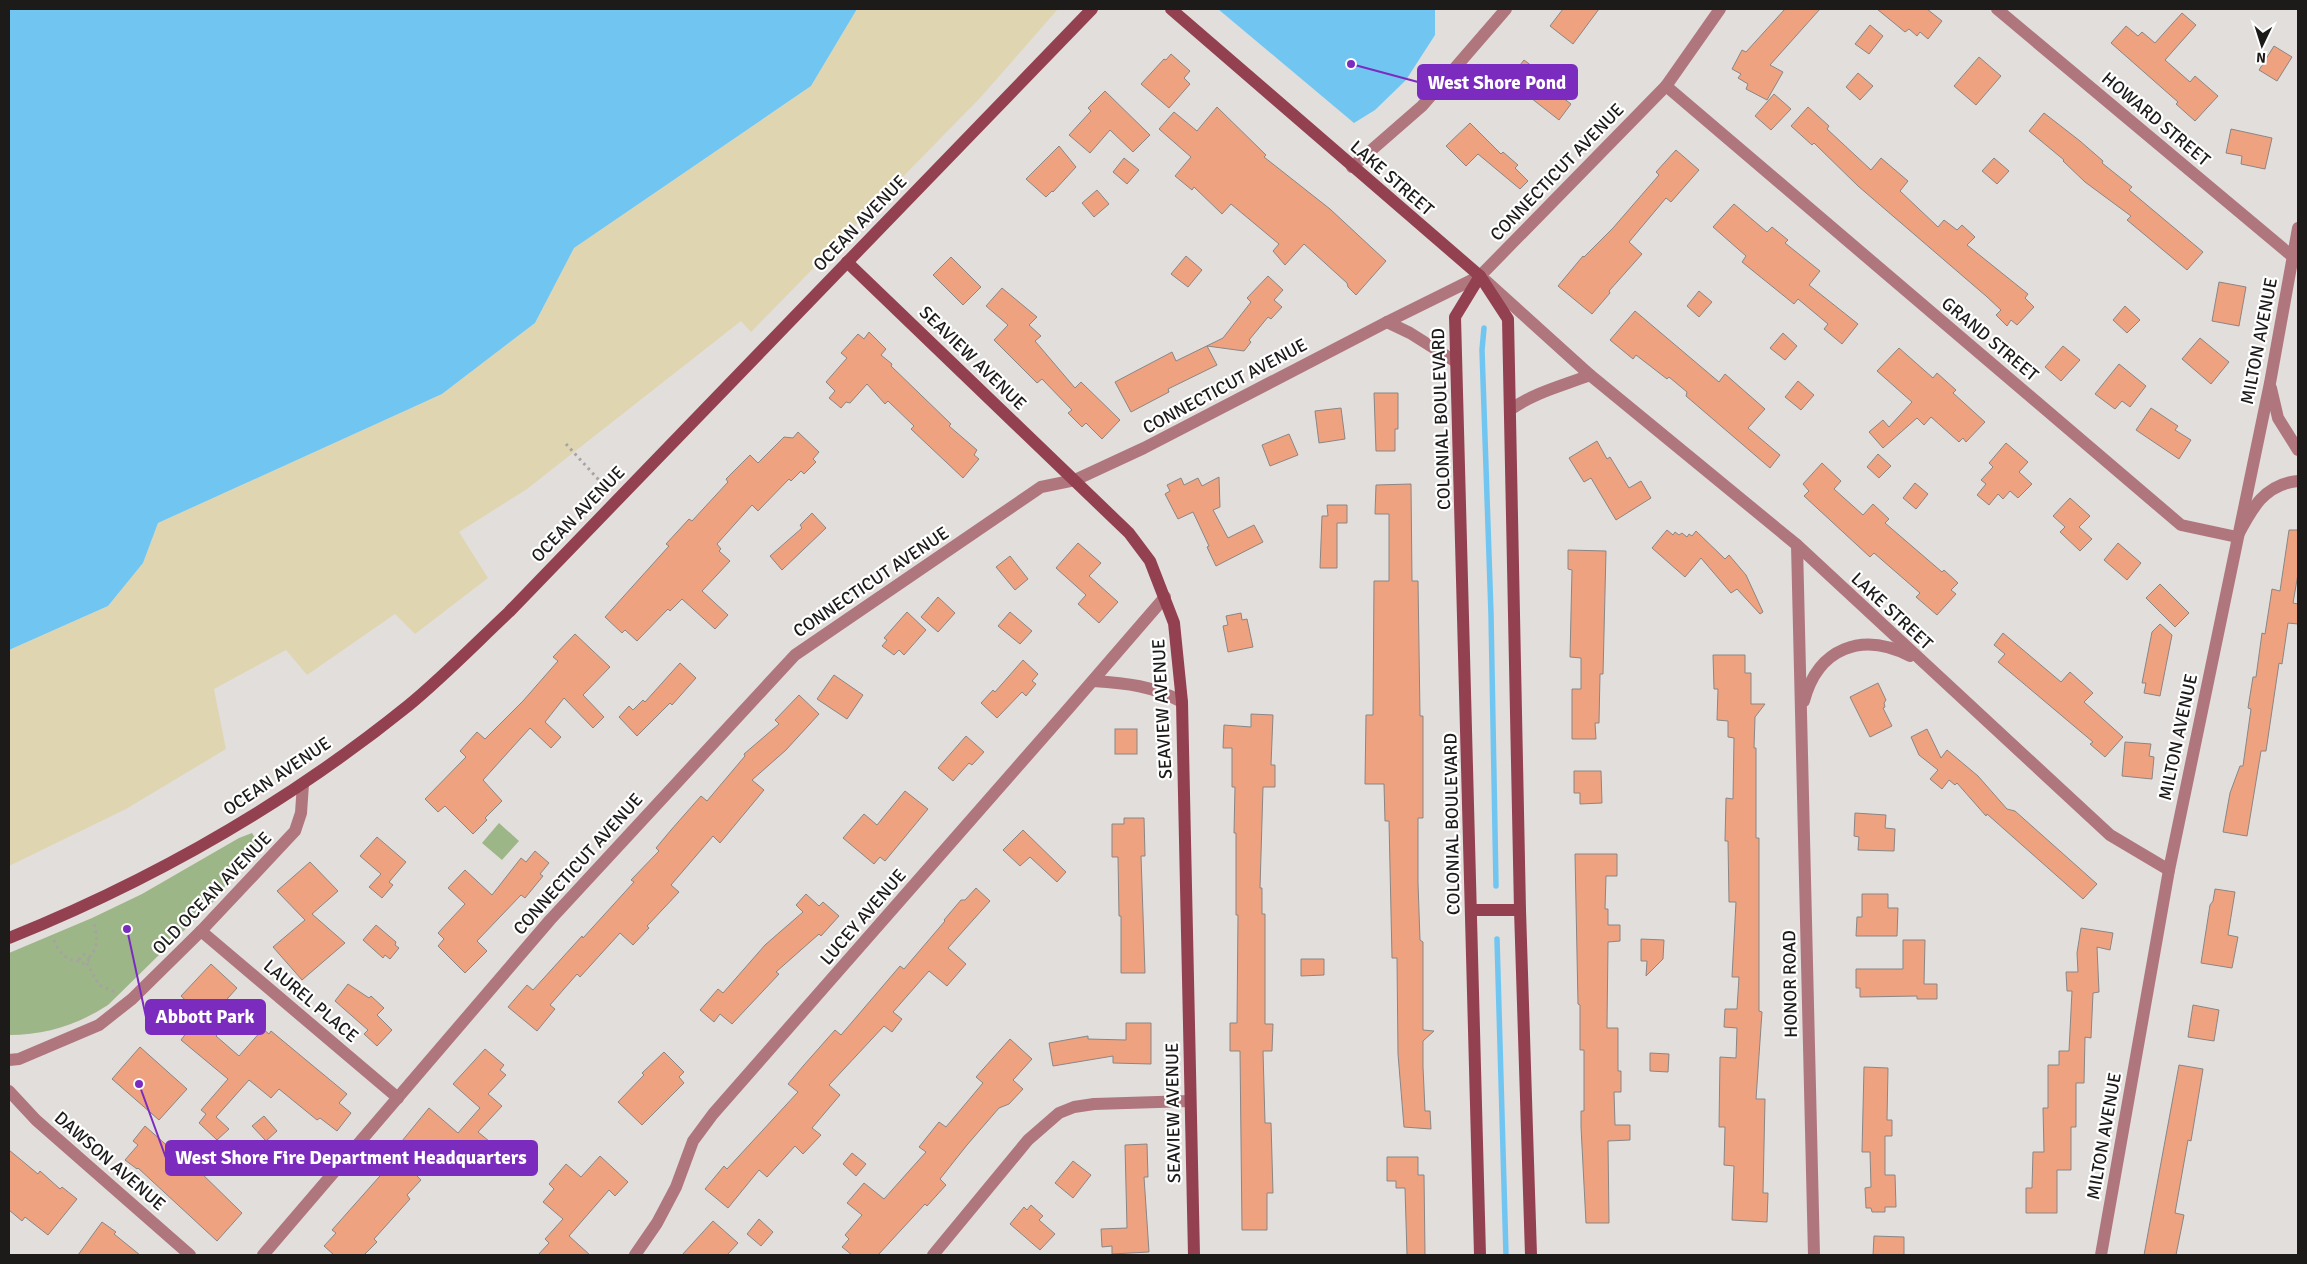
<svg xmlns="http://www.w3.org/2000/svg" width="2307" height="1264" font-family="Signika,sans-serif">
<style>
.green{fill:#9db688}
.sand{fill:#dfd6b1}
.water{fill:#71c6f1}
.lines{fill:none;stroke-linecap:round;stroke-linejoin:round}
.stream{stroke:#71c6f1;stroke-width:5.5}
.building{fill:#eea280;stroke:#8b8684}
.path{stroke:#a6a3a1;stroke-width:3;stroke-dasharray:2.5 4;stroke-linecap:butt}
.street{stroke:#b0767e;stroke-width:12}
.secondary{stroke:#934150;stroke-width:12}
.labels{text-anchor:middle;stroke-width:4.5;stroke-linejoin:round;paint-order:stroke}
.street-label{font-size:18px;fill:#1c1b1a;stroke:#fff}
.leader{fill:none;stroke:#7b2cbf;stroke-width:2}
.callout-dot{fill:#7b2cbf;stroke:#fff;stroke-width:2}
.callout{fill:#7b2cbf;stroke:#7b2cbf;stroke-width:2}
.callout-label{font-size:19px;text-anchor:middle;font-weight:bold;fill:#fff}
</style>
<rect width="100%" height="100%" fill="#e2dedb"/>
<g class="green">
<path d="M499 823 519 841 502 860 482 843Z"/>
<path d="M252 833 257 841V845L213 902 108 1005C77 1025 46 1035 9 1035V953L92 918 142 894 239 838Z"/>
</g>
<path class="sand" d="M857 9H1058L980 98 751 332 741 321 527 489 459 532 488 578 415 634 395 614 307 675 286 650 214 689 226 749 126 809 9 866V650L108 606 143 563 158 523 442 394 535 323 574 248 811 86Z"/>
<g class="water">
<path d="M9 9H857L811 86 574 248 535 323 442 394 158 523 143 563 108 606 9 650Z"/>
<path d="M1218 9H1435V35L1406 80 1375 110 1354 123Z"/>
</g>
<g class="lines">
<g class="stream">
<path d="M1484 328 1482 350 1491 614 1496 886"/>
<path d="M1497 939 1506 1255"/>
</g>
</g>
<g class="building">
<path d="M1563 9H1599L1573 44 1550 26Z"/>
<path d="M1785 9H1820L1770 65 1783 72 1767 100 1746 89 1748 84 1738 78 1741 74 1732 69 1742 50 1746 52Z"/>
<path d="M1877 9H1927L1942 21 1928 39 1920 32 1917 36 1909 29 1905 32Z"/>
<path d="M2182 13 2196 25 2165 60 2190 82 2195 76 2218 96 2195 121 2176 104 2178 102 2111 43 2126 26 2138 36 2142 32 2155 43Z"/>
<path d="M1870 25 1883 36 1869 54 1855 44Z"/>
<path d="M2274 46 2292 57 2277 81 2259 70Z"/>
<path d="M1171 54 1190 71 1184 78 1190 84 1169 108 1141 84 1164 59 1166 60Z"/>
<path d="M1979 57 2001 76 1976 105 1954 86Z"/>
<path d="M1524 60 1549 79 1545 84 1571 104 1559 120 1508 80Z"/>
<path d="M1858 73 1873 86 1860 100 1846 87Z"/>
<path d="M1105 91 1150 135 1133 152 1110 130 1090 153 1069 135 1091 111 1088 108Z"/>
<path d="M1774 94 1791 109 1771 130 1755 116Z"/>
<path d="M1217 107 1266 155 1264 157 1330 209 1386 261 1356 295 1348 287 1347 283 1304 244 1285 265 1273 251 1279 244 1231 204 1222 214 1194 187 1192 190 1175 176 1191 157 1159 129 1174 112 1197 131Z"/>
<path d="M1808 107 1829 126 1827 129 1871 170 1881 158 1908 181 1900 191 1938 227 1944 220 1957 230 1962 225 1975 237 1967 245 2028 294 2025 298 2034 307 2017 325 2011 320 2007 326 1996 315 2001 310 1986 296 1858 186 1814 143 1812 145 1791 126Z"/>
<path d="M2044 113 2080 141 2103 161 2102 163 2132 187 2129 190 2203 252 2187 270 2127 220 2131 216 2085 182 2063 161 2064 160 2029 131Z"/>
<path d="M1470 123 1501 154 1503 152 1518 165 1515 168 1528 181 1520 189 1478 154 1466 166 1446 146Z"/>
<path d="M2231 129 2272 138 2265 169 2241 164 2242 156 2226 153Z"/>
<path d="M1059 146 1076 167 1053 192 1052 191 1046 197 1026 179Z"/>
<path d="M1676 150 1699 170 1671 202 1666 198 1629 242 1642 254 1609 291 1610 293 1592 314 1558 286 1583 256 1584 257 1613 228 1659 175 1656 172Z"/>
<path d="M1124 158 1139 170 1127 184 1113 172Z"/>
<path d="M1994 158 2009 171 1997 184 1982 171Z"/>
<path d="M1097 190 1109 204 1094 217 1082 203Z"/>
<path d="M1734 204 1767 232 1772 227 1788 240 1785 243 1820 271 1809 285 1858 324 1842 344 1824 329 1828 324 1798 299 1794 304 1742 262 1746 256 1713 227Z"/>
<path d="M1186 256 1202 270 1188 287 1171 274Z"/>
<path d="M951 257 981 287 963 305 933 275Z"/>
<path d="M1268 276 1283 290 1274 300 1282 307 1271 319 1268 317 1249 340 1251 342 1244 351 1207 346 1217 365 1168 389 1169 392 1131 412 1115 382 1172 352 1176 361 1223 338 1251 302 1247 298Z"/>
<path d="M2219 282 2246 287 2239 326 2212 321Z"/>
<path d="M1002 288 1037 317 1029 325 1041 336 1035 341 1075 388 1081 382 1120 420 1102 439 1086 423 1082 427 1068 413 1072 410 1042 379 1037 383 994 340 1008 325 986 306Z"/>
<path d="M1699 291 1712 302 1699 317 1687 306Z"/>
<path d="M2125 306 2140 320 2127 333 2113 320Z"/>
<path d="M1635 311 1719 382 1725 374 1765 409 1748 428 1780 455 1770 468 1686 396 1687 392 1669 377 1667 379 1636 355 1633 359 1610 340Z"/>
<path d="M869 332 886 349 881 355 892 364 891 366 951 424 949 426 977 450 974 455 979 459 963 478 911 429 914 426 888 401 885 404 867 384 850 403 846 402 841 408 829 398 835 391 826 382 847 358 841 353 858 334 864 339Z"/>
<path d="M1783 333 1797 346 1785 360 1770 348Z"/>
<path d="M2200 338 2229 362 2211 384 2182 359Z"/>
<path d="M2063 346 2080 360 2061 381 2045 367Z"/>
<path d="M1899 348 1933 378 1937 373 1956 390 1953 393 1985 422 1966 442 1963 438 1959 442 1931 417 1924 425 1917 418 1883 448 1869 432 1883 420 1889 427 1912 402 1877 371Z"/>
<path d="M2119 364 2146 386 2130 407 2122 401 2115 409 2095 394Z"/>
<path d="M1798 381 1814 395 1801 410 1785 397Z"/>
<path d="M1374 393H1398V429H1395V451H1376Z"/>
<path d="M1341 408 1345 439 1319 443 1315 411Z"/>
<path d="M2151 408 2178 426 2175 430 2191 440 2179 459 2136 430Z"/>
<path d="M798 432 819 452 813 459 816 462 804 474 801 471 791 481 789 479 758 511 752 505 717 544 721 549 719 551 730 561 702 591 728 615 715 629 682 599 670 611 668 609 637 641 625 630 622 633 605 617 669 546 666 544 689 519 692 521 728 482 726 479 750 455 758 463 784 437 793 438Z"/>
<path d="M1289 434 1298 455 1270 466 1262 445Z"/>
<path d="M1597 441 1607 459 1610 457 1629 488 1641 481 1651 498 1616 520 1591 478 1584 482 1569 458Z"/>
<path d="M2006 443 2028 462 2019 472 2032 484 2018 498 2010 491 2003 499 1998 494 1989 505 1977 495 1986 484 1981 480 1993 467 1989 463Z"/>
<path d="M1878 454 1891 466 1879 478 1867 467Z"/>
<path d="M1822 463 1841 481 1834 489 1863 515 1873 504 1889 519 1885 523 1942 572 1944 570 1958 583 1951 590 1956 594 1937 615 1916 597 1920 593 1874 553 1870 557 1804 496 1809 491 1803 484Z"/>
<path d="M1219 477 1220 507 1213 510 1228 538 1254 525 1263 542 1216 566 1207 547 1209 546 1193 512 1178 519 1165 494 1170 491 1167 485 1181 478 1184 485 1198 478 1202 486Z"/>
<path d="M1915 483 1928 494 1916 509 1903 498Z"/>
<path d="M1411 484 1412 581H1418L1420 716H1423V818H1418V883L1420 940 1423 942V1030L1434 1031 1423 1041V1067L1425 1111H1430L1431 1129 1404 1127 1398 1054 1397 958H1392L1389 821H1385L1384 784H1365L1366 715H1373L1374 581H1389V514H1375L1376 485Z"/>
<path d="M2070 498 2090 516 2079 527 2092 539 2080 551 2060 532 2065 527 2053 516Z"/>
<path d="M1327 505H1347V523H1337V568H1320L1322 516H1328Z"/>
<path d="M812 513 826 528 782 570 770 556 802 528 800 525Z"/>
<path d="M1667 530 1673 535 1675 532 1679 535 1682 533 1687 537 1689 534 1692 536 1696 531 1725 559 1729 555 1746 575 1763 612 1760 614 1737 589 1731 593 1701 558 1685 577 1652 548Z"/>
<path d="M2289 530H2298V574L2293 603 2298 604V624L2288 623 2282 664 2279 663 2266 751H2261L2247 836 2223 832 2230 793 2240 766H2243L2251 709 2248 708 2253 677H2256L2262 633 2265 634 2272 589 2280 591Z"/>
<path d="M1078 543 1101 563 1089 576 1118 602 1099 623 1078 604 1086 595 1056 568Z"/>
<path d="M2118 543 2141 563 2127 580 2104 560Z"/>
<path d="M1568 550 1606 551 1603 674H1600L1599 723H1595L1596 739H1572V689H1581V658L1570 657 1572 570 1568 569Z"/>
<path d="M1010 556 1028 579 1015 590 996 567Z"/>
<path d="M2160 584 2189 613 2175 627 2146 598Z"/>
<path d="M938 597 955 613 938 632 921 617Z"/>
<path d="M907 612 926 630 904 655 899 650 894 655 882 646 887 640 884 638Z"/>
<path d="M1010 612 1032 631 1020 644 998 626Z"/>
<path d="M1241 613 1242 620 1247 619 1253 647 1228 652 1223 626 1228 625 1226 616Z"/>
<path d="M2160 624 2172 635 2160 696 2144 693 2146 683H2142L2152 632Z"/>
<path d="M2003 633 2061 682 2070 672 2093 693 2084 702 2123 737 2105 757 2090 744 2093 742 1998 662 2005 654 1994 645Z"/>
<path d="M575 634 610 667 583 695 604 717 593 728 564 698 545 722 561 737 551 748 530 728 483 780 502 801 485 818 487 820 473 834 445 806 438 812 425 799 466 757 460 751 477 732 485 739 523 701 558 661 553 657Z"/>
<path d="M1713 655H1745V673H1751V704H1765L1755 717 1754 748H1756V838H1759V1011L1762 1012 1756 1099H1765L1763 1193H1768L1767 1222 1732 1220 1734 1166 1724 1165 1725 1127H1719L1720 1057 1736 1058 1737 1028 1724 1027 1725 1009H1737L1739 977H1732L1736 902H1729L1728 841H1725L1726 798 1733 799 1734 738 1728 737V721L1717 720 1718 689H1714Z"/>
<path d="M1023 660 1038 674 1032 681 1036 684 1026 696 1022 692 997 718 981 703 993 690 995 692Z"/>
<path d="M680 663 696 678 672 705 670 703 637 736 619 717 629 706 633 710 643 700 645 702Z"/>
<path d="M834 675 863 695 847 719 817 699Z"/>
<path d="M1878 683 1886 700 1884 703 1885 707 1883 708 1892 726 1870 737 1850 697Z"/>
<path d="M799 695 819 714 786 750 752 780 764 790 720 843 713 836 671 885 679 892 647 926 649 928 633 945 620 933 580 977 577 974 550 1005 555 1009 537 1031 508 1007 527 985 533 990 582 936 583 938 634 882 631 880 659 851 656 848 671 830 701 796 707 801 745 756 744 754 779 724 775 720Z"/>
<path d="M1251 714 1273 715 1271 765H1275V787H1263L1260 888H1262V914H1265V1024H1273L1272 1051H1263L1265 1123H1271L1273 1193H1267V1230H1242L1240 1051H1230V1023H1237L1238 915H1236V833H1234L1235 787H1232V748H1223L1224 725 1251 727Z"/>
<rect x="1115" y="729" width="22" height="25"/>
<path d="M1927 729 1941 758 1947 750 1978 776 2007 809 2015 811 2097 884 2083 899 1987 814 1986 816 1957 783 1955 785 1949 780 1942 789 1930 779 1938 770 1919 755 1911 737Z"/>
<path d="M966 736 984 752 972 765 969 763 953 781 938 768Z"/>
<path d="M2125 742 2151 744 2149 756 2154 757 2152 779 2122 776Z"/>
<path d="M1574 771H1601L1602 803 1580 804V793H1574Z"/>
<path d="M905 791 928 809 885 861 880 857 874 864 843 838 864 814 877 825Z"/>
<path d="M1855 813 1886 815 1885 828 1895 829 1894 851 1858 850 1859 837 1854 836Z"/>
<path d="M1124 818H1144L1145 856H1141L1145 973H1121V916H1119L1118 857H1112V824H1124Z"/>
<path d="M1023 830 1066 872 1057 882 1030 857 1020 866 1003 850Z"/>
<path d="M377 837 406 862 389 882 393 885 382 898 369 887 381 874 360 856Z"/>
<path d="M535 851 549 863 540 874 543 876 525 898 521 895 477 941 487 951 465 973 438 946 444 939 438 933 465 904 448 888 465 870 492 895 521 858 526 862Z"/>
<path d="M1575 854H1617V876H1606L1605 909H1608V925H1620V941L1608 942 1607 1028H1618V1071H1621V1092H1614L1615 1125H1630V1140L1608 1141 1609 1223H1586L1581 1127V1111H1584V1050H1580V1005L1578 1004Z"/>
<path d="M310 862 338 891 312 914 345 943 302 980 273 947 305 920 277 891Z"/>
<path d="M976 888 990 901 948 948 966 964 947 986 929 971 893 1012 902 1019 892 1032 884 1026 829 1085 840 1095 812 1128 821 1135 803 1154 795 1146 767 1177 759 1170 728 1208 705 1189 724 1166 727 1169 798 1092 788 1084 804 1065 835 1030 841 1035 900 966 904 969 945 921 944 920 961 900H965Z"/>
<path d="M2215 889 2235 892 2228 935 2238 937 2232 968 2201 963 2210 905 2213 901Z"/>
<path d="M806 894 819 906 823 902 839 916 821 936 819 934 776 972 779 974 732 1024 720 1014 714 1022 700 1010 718 989 723 993 765 945 803 912 796 905Z"/>
<path d="M1862 894H1888V908H1898L1897 936H1856L1857 917H1862Z"/>
<path d="M376 925 396 942 395 945 399 948 390 959 385 955 383 958 363 940Z"/>
<path d="M2081 928 2113 933 2110 950 2097 947 2099 992 2093 993 2091 1038 2085 1037 2084 1083H2076V1127H2071V1170H2057V1213H2026V1188H2032L2033 1152H2044L2043 1108H2048V1065H2059V1051H2069L2072 991H2067L2066 972H2078L2077 953Z"/>
<path d="M1641 939 1664 940 1663 959 1646 976 1647 961H1641Z"/>
<path d="M1903 940H1925L1924 984H1937V999H1917V996L1860 997V988H1856V969H1903Z"/>
<path d="M1301 959H1324V975L1301 976Z"/>
<path d="M211 964 237 988 219 1008 220 1009 218 1012 229 1022 216 1036 239 1056 263 1029 269 1034 271 1031 347 1094 339 1103 351 1113 337 1131 320 1118 317 1120 279 1089 271 1098 249 1080 216 1117 229 1129 217 1140 199 1123 206 1114 201 1110 228 1079 181 1040 190 1028 183 1023 195 1009 181 996Z"/>
<path d="M348 984 369 998 371 996 384 1008 377 1015 392 1030 377 1046 364 1034 368 1030 335 1001Z"/>
<path d="M2193 1005 2219 1010 2214 1041 2188 1037Z"/>
<path d="M1126 1023H1151V1064L1113 1063V1056L1053 1066 1049 1043 1088 1036V1039L1126 1040Z"/>
<path d="M1010 1039 1032 1059 1013 1080 1023 1089 1009 1104 999 1108 967 1145 940 1179 946 1185 927 1206 925 1204 878 1255H852L842 1247 849 1239 845 1235 862 1215 847 1203 864 1183 884 1199 926 1152 919 1147 939 1122 946 1127 983 1083 976 1077Z"/>
<path d="M140 1047 187 1089 159 1120 112 1079Z"/>
<path d="M485 1049 504 1065 500 1070 506 1075 488 1094 502 1106 478 1132 495 1146 469 1173 434 1143 414 1168 418 1172 415 1174 421 1180 407 1195 410 1199 374 1239 377 1242 364 1255H334L324 1246 336 1233 332 1230 387 1168 383 1165 404 1142 402 1141 429 1108 458 1133 480 1108 453 1084Z"/>
<path d="M664 1052 684 1072 679 1077 684 1083 642 1125 618 1102 644 1075 642 1073Z"/>
<path d="M1650 1053 1669 1054 1668 1072 1650 1071Z"/>
<path d="M2179 1065 2203 1069 2191 1141 2188 1140 2175 1213 2184 1215 2176 1255H2144Z"/>
<path d="M1864 1067 1888 1068 1887 1120H1892V1136H1885V1175H1895L1896 1207H1885V1212H1872L1871 1208H1866L1865 1188 1871 1187 1870 1152H1862Z"/>
<path d="M264 1116 277 1131 266 1141 252 1126Z"/>
<path d="M145 1126 190 1166 192 1164 242 1213 217 1241 138 1168 137 1169 125 1160 138 1145 133 1141Z"/>
<path d="M1147 1144 1148 1177H1144L1149 1252 1112 1254V1246L1102 1247 1101 1229 1127 1228 1125 1145Z"/>
<path d="M9 1150 38 1174 40 1171 60 1189 62 1187 77 1199 48 1235 25 1217 22 1221 9 1210Z"/>
<path d="M852 1153 866 1164 856 1176 843 1164Z"/>
<path d="M600 1156 628 1182 615 1196 609 1190 569 1236 590 1255H538L549 1243 545 1239 563 1219 543 1202 554 1189 549 1184 566 1164 581 1177Z"/>
<path d="M1387 1157H1418V1175H1424L1425 1255H1407L1405 1188H1396V1181H1387Z"/>
<path d="M1073 1161 1091 1175 1073 1198 1055 1183Z"/>
<path d="M1031 1205 1043 1216 1039 1220 1055 1234 1040 1250 1010 1224 1024 1207 1027 1210Z"/>
<path d="M759 1219 773 1232 761 1246 747 1234Z"/>
<path d="M713 1221 738 1243 727 1255H682Z"/>
<path d="M102 1222 116 1232 114 1234 140 1255H78Z"/>
<path d="M1874 1236 1904 1237V1255H1873Z"/>
</g>
<g class="lines">
<g class="path">
<path d="M566 444 608 490"/>
<path d="M54 940C58 951 67 962 80 961"/>
<circle cx="84" cy="959" r="4.5"/>
<path d="M89 957C99 948 97 935 94 923"/>
<path d="M87 963 99 985 115 992"/>
</g>
<g class="street">
<path d="M1997 9 2292 256"/>
<path d="M1666 86 2181 525 2237 537C2251 510 2264 484 2298 481"/>
<path d="M1352 167 1422 106 1506 9"/>
<path d="M1486 281 1590 375 1797 545 2110 835 2169 870"/>
<path d="M1387 322 1410 333 1456 362"/>
<path d="M2271 388 2278 418 2298 450"/>
<path d="M1510 410C1535 392 1562 386 1590 375"/>
<path d="M1797 545 1814 1255"/>
<path d="M1093 681C1126 683 1154 686 1182 702"/>
<path d="M1804 701C1818 648 1862 631 1910 656"/>
<path d="M201 931 398 1098"/>
<path d="M9 1060 19 1059 99 1025 132 999 201 931 295 831 301 813 303 784"/>
<path d="M9 1091 36 1120 190 1255"/>
<path d="M263 1255 550 920 795 655 1041 487 1075 480 1144 448 1387 322 1480 276 1666 86 1720 9"/>
<path d="M635 1255 657 1223 676 1187 693 1141 713 1114 1069 708 1165 597"/>
<path d="M933 1255 1028 1140 1059 1113 1074 1107 1094 1104 1190 1101"/>
<path d="M2101 1255 2169 870 2270 383 2298 228"/>
</g>
<g class="secondary">
<path d="M1171 9 1480 276 1508 319 1520 910 1531 1255"/>
<path d="M847 262 1129 533 1150 561 1174 623 1182 702 1194 1255"/>
<path d="M1471 910H1520"/>
<path d="M9 938C153 880 289 802 409 705 444 676 476 643 509 612L1092 9"/>
<path d="M1480 1255 1455 317 1480 276"/>
</g>
</g>
<g class="labels">
<g class="street-label">
<text transform="translate(2156 119) rotate(40)" y="6">HOWARD STREET</text>
<text transform="translate(1557 172) rotate(-46)" y="6">CONNECTICUT AVENUE</text>
<text transform="translate(1392 178) rotate(41)" y="6">LAKE STREET</text>
<text transform="translate(860 223) rotate(-46)" y="6">OCEAN AVENUE</text>
<text transform="translate(1990 339) rotate(40)" y="6">GRAND STREET</text>
<text transform="translate(2259 341) rotate(-79)" y="6">MILTON AVENUE</text>
<text transform="translate(973 358) rotate(44)" y="6">SEAVIEW AVENUE</text>
<text transform="translate(1225 386) rotate(-28)" y="6">CONNECTICUT AVENUE</text>
<text transform="translate(1441 419) rotate(-92)" y="6">COLONIAL BOULEVARD</text>
<text transform="translate(578 514) rotate(-46)" y="6">OCEAN AVENUE</text>
<text transform="translate(871 582) rotate(-34)" y="6">CONNECTICUT AVENUE</text>
<text transform="translate(1892 611) rotate(43)" y="6">LAKE STREET</text>
<text transform="translate(1162 709) rotate(-93)" y="6">SEAVIEW AVENUE</text>
<text transform="translate(2178 737) rotate(-78)" y="6">MILTON AVENUE</text>
<text transform="translate(277 776) rotate(-34)" y="6">OCEAN AVENUE</text>
<text transform="translate(1452 824) rotate(-91)" y="6">COLONIAL BOULEVARD</text>
<text transform="translate(578 864) rotate(-48)" y="6">CONNECTICUT AVENUE</text>
<text transform="translate(212 893) rotate(-46)" y="6">OLD OCEAN AVENUE</text>
<text transform="translate(863 917) rotate(-49)" y="6">LUCEY AVENUE</text>
<text transform="translate(1790 984) rotate(-91)" y="6">HONOR ROAD</text>
<text transform="translate(311 1001) rotate(40)" y="6">LAUREL PLACE</text>
<text transform="translate(1173 1113) rotate(-91)" y="6">SEAVIEW AVENUE</text>
<text transform="translate(2104 1136) rotate(-80)" y="6">MILTON AVENUE</text>
<text transform="translate(110 1161) rotate(41)" y="6">DAWSON AVENUE</text>
</g>
</g>
<path class="leader" d="M1351 64L1418 82M127 929L146 1017M139 1084L166 1158"/>
<g class="callout-dot">
<circle cx="1351" cy="64" r="5"/>
<circle cx="127" cy="929" r="5"/>
<circle cx="139" cy="1084" r="5"/>
</g>
<g class="callout">
<rect x="1418" y="65" width="159" height="34" rx="5"/>
<rect x="146" y="1000" width="119" height="34" rx="5"/>
<rect x="166" y="1141" width="371" height="34" rx="5"/>
</g>
<g class="callout-label">
<text x="1497" y="89">West Shore Pond</text>
<text x="205" y="1023">Abbott Park</text>
<text x="351" y="1164">West Shore Fire Department Headquarters</text>
</g>
<rect width="2307" height="1264" fill="none" stroke="#1c1b1a" stroke-width="20"/>
<g transform="translate(2262 45) rotate(184)" stroke="#ffffff" stroke-width="4" paint-order="stroke">
<path d="M0-4L9 19L0 12L-9 19Z" fill="#1c1b1a"/>
<text y="-8" font-size="14" font-weight="bold" text-anchor="middle" fill="#1c1b1a">N</text>
</g>
</svg>
